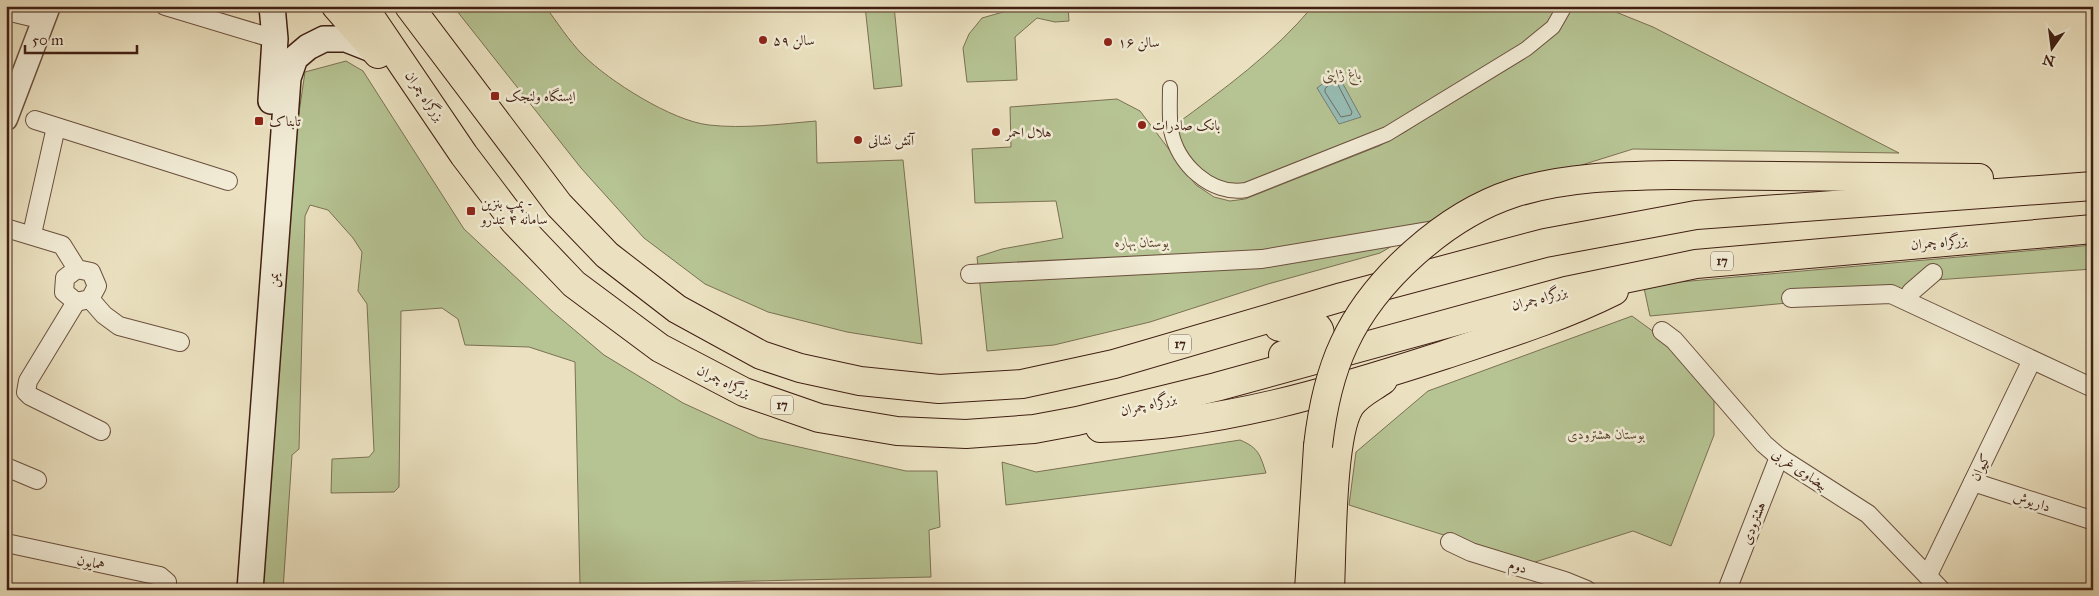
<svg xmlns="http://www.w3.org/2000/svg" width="2099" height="596" font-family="'IM FELL Great Primer',Amiri,serif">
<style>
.green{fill:#b6c393;stroke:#7b7153}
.water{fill:#98bdb5;stroke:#757e74}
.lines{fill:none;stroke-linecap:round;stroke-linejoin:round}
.shore{stroke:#6c6e64;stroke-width:1}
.pedestrian-casing{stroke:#6b503e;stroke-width:16}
.minor-casing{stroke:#6b503e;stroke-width:20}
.tertiary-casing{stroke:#6b503e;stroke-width:25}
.secondary-casing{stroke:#401f13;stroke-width:28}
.trunk-casing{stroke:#401f13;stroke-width:30}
.pedestrian{stroke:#f2ecd6;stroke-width:14}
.minor{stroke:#f2ecd6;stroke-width:18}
.tertiary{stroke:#f2ecd6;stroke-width:22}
.secondary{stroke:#f2ecd6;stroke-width:25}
.trunk{stroke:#ebe1c0;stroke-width:28}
.trunk-bridge-casing{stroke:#401f13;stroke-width:30;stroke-linecap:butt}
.trunk-bridge{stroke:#ebe1c0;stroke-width:28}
.poi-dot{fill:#8f2418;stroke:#f2ecd6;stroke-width:2}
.labels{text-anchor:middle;stroke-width:5;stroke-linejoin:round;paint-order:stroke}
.shield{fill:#f2ecd6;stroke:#755c4e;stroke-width:1}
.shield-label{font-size:12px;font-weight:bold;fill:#401f13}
.poi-label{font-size:14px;fill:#401f13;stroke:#f2ecd6;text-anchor:start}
.park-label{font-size:14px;font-style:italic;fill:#5e4833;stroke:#f2ecd6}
.street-label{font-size:14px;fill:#401f13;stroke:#f2ecd6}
</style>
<rect width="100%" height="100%" fill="#ebe1c0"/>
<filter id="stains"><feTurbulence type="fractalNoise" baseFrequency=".004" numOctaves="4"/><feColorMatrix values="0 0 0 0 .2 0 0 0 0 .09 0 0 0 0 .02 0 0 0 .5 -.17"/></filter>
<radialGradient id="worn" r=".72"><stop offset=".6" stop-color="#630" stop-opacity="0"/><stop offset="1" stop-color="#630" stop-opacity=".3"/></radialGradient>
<g class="green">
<path d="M453 6H545C557 22 569 41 583 55 609 81 672 121 709 125 744 129 781 124 816 121L817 163 903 160 922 344 847 332 768 312 705 284 644 238 581 168Z"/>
<path d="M865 6H894L902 86 874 89Z"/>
<path d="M1024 6H1068L1069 21 1055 22 1037 18 1015 37 1017 80 967 82 963 48 969 34 982 18Z"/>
<path d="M1313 6H1567L1544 31 1382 131 1240 186 1212 182 1184 154 1175 125C1224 89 1274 53 1313 6Z"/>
<path d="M1573 6H1601L1653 27 1899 153 1633 149 1473 199 1380 253 1268 284 1150 322 1054 345 987 351 977 257 1002 249 1063 238 1056 201 975 203 972 149 1011 147 1010 107 1117 99 1140 111 1196 185 1214 197 1230 201 1245 199 1379 146 1405 132 1560 28Z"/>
<path d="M346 61 363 71 464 229 552 311 604 355 683 403 759 438 906 471H937L940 527 929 530 931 577 580 585 575 362 529 347 465 345 458 319 442 308 401 311 399 487 394 492 331 493 332 459 369 457 374 451 367 304 358 291 362 252 353 238 328 210 310 205 305 216 299 449 292 455 283 590H259L287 195 305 72Z"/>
<path d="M2093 245V269L1935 280 1904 292 1650 316 1644 288 1657 284Z"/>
<path d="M1632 316 1665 340 1714 393V435L1671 546 1633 531 1532 563 1349 505 1356 452 1428 391Z"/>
<path d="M1240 440C1259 448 1260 455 1266 473L1006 505 1002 462 1036 472Z"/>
</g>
<path class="water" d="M1337 73 1361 117 1339 124 1317 88Z"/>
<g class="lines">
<path class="shore" d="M1333 82 1337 83 1352 112 1351 115 1341 117 1325 92V89Z"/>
<g class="pedestrian-casing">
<path id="pedestrian" d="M1170 88C1170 101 1169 117 1171 130 1177 164 1211 196 1246 190L1387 134 1526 49 1553 27 1565 6"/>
</g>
<g class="minor-casing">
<g id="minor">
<path d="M165 6 275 39"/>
<path d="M6 11 44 20"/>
<path d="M35 120 228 181"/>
<path d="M6 228 62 245 77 269 91 272 97 286 90 299 76 302 64 292 65 278 77 269"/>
<path d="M32 234 56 127"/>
<path d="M970 274 1262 259 1440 229"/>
<path d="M1911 292 1933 273"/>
<path d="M1791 298 1891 294 2093 388"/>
<path d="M90 299 104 315 119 326 180 342"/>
<path d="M76 302 28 381 26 392 30 396 101 431"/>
<path d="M1662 331 1674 340 1764 444 1779 457 1868 514 1941 590"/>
<path d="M6 467 37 480"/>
<path d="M1973 482 2091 520"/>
<path d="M1450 542 1471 552 1565 581 1587 590"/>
<path d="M6 543 160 576 167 582V590"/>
<path d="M1928 575 2032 360"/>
<path d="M1727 590 1779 457"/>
</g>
</g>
<g class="tertiary-casing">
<path id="tertiary" d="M6 119 49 6"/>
</g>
<g class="secondary-casing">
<g id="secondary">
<path d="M271 101 275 39 272 6"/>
<path d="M250 590 288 78 295 58 308 47 324 39H346L374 50"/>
</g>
</g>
<g class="trunk-casing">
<g id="trunk">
<path d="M336 6 378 54"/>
<path d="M363 6 464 155 514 221 574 284 660 348 744 392 819 418 897 431 966 434 1034 429 1077 421 1216 387 1566 291 1696 264 2093 229"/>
<path d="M409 6 559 205 607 255 677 309 761 355 800 368 860 381 939 389 1022 384 1114 364 1342 297 1545 243 1696 215 2093 186"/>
<path d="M1672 175 1979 178"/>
<path d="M1279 327 1311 322C1338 339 1295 351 1283 355"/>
<path d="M1100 428C1218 426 1333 391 1444 355 1501 336 1560 318 1614 291"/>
<path d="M1309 590 1318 446"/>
<path d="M1330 590C1332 549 1331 436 1350 406 1358 394 1372 388 1383 380"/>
</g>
</g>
<use href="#pedestrian" class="pedestrian"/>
<use href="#minor" class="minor"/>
<use href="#tertiary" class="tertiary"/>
<use href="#secondary" class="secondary"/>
<use href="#trunk" class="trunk"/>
<g class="trunk-bridge-casing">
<path id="trunk-bridge" d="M1318 446C1322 411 1329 376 1344 344 1374 279 1446 215 1514 193 1565 177 1618 176 1672 175"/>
</g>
<use href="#trunk-bridge" class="trunk-bridge"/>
</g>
<g class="poi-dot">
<circle cx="763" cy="40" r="5"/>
<circle cx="1108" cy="42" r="5"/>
<rect x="490" y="91" width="10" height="10" rx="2.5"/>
<rect x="254" y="116" width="10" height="10" rx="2.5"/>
<circle cx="1142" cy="125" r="5"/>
<circle cx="996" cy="132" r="5"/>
<circle cx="858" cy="140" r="5"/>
<rect x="466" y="206" width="10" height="10" rx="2.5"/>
</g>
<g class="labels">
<g class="shield">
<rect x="1711" y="251.5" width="22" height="19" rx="4"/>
<rect x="1169" y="334.5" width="22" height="19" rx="4"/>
<rect x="771" y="395.5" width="22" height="19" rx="4"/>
</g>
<g class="shield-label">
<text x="1722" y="265">17</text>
<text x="1180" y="348">17</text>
<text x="782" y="409">17</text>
</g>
<g class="poi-label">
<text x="773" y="45">سالن ۵۹</text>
<text x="1118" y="47">سالن ۱۶</text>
<text x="505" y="101">ایستگاه ولنجک</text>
<text x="269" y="126">تابناک</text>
<text x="1152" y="130">بانک صادرات</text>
<text x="1006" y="137">هلال احمر</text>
<text x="868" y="145">آتش نشانی</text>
<text x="481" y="208">پمپ بنزین -<tspan x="481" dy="16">سامانه ۴ تندرو</tspan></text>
</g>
<g class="park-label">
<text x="1342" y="79">باغ ژاپنی</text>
<text x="1142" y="247">بوستان بهاره</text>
<text x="1606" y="439">بوستان هشترودی</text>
</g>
<g class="street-label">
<text transform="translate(425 96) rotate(56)" y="5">بزرگراه چمران</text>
<text transform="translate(1939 242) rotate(-5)" y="5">بزرگراه چمران</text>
<text transform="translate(273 280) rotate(-86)" y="5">یمن</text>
<text transform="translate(1539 298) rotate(-15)" y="5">بزرگراه چمران</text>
<text transform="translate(724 381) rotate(26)" y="5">بزرگراه چمران</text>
<text transform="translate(1148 404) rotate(-14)" y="5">بزرگراه چمران</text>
<text transform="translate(1980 467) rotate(-64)" y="5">کیوان</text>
<text transform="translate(1800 469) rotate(34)" y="5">بیضاوی غربی</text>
<text transform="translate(2032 501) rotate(18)" y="5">داریوش</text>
<text transform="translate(1753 523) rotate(-69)" y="5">هشترودی</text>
<text transform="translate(91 562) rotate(12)" y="5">همایون</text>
<text transform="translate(1518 566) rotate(17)" y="5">دوم</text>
</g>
</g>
<rect width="2099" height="596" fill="none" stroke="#ebe1c0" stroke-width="25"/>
<rect x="8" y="8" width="2084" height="581" fill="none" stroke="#401f13" stroke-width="2.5"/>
<rect x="12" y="12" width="2074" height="571" fill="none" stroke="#401f13"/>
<g transform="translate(2052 48) rotate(194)" stroke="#f2ecd6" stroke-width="4" paint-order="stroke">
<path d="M0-4L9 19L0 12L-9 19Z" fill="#401f13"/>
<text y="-8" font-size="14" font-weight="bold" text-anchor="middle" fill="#401f13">N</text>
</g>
<path d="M25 45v8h112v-8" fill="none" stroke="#401f13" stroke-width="2.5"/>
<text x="32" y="45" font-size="15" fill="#401f13" stroke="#f2ecd6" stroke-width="4" paint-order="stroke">50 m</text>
<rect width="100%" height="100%" filter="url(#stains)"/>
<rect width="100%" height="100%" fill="url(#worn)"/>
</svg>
